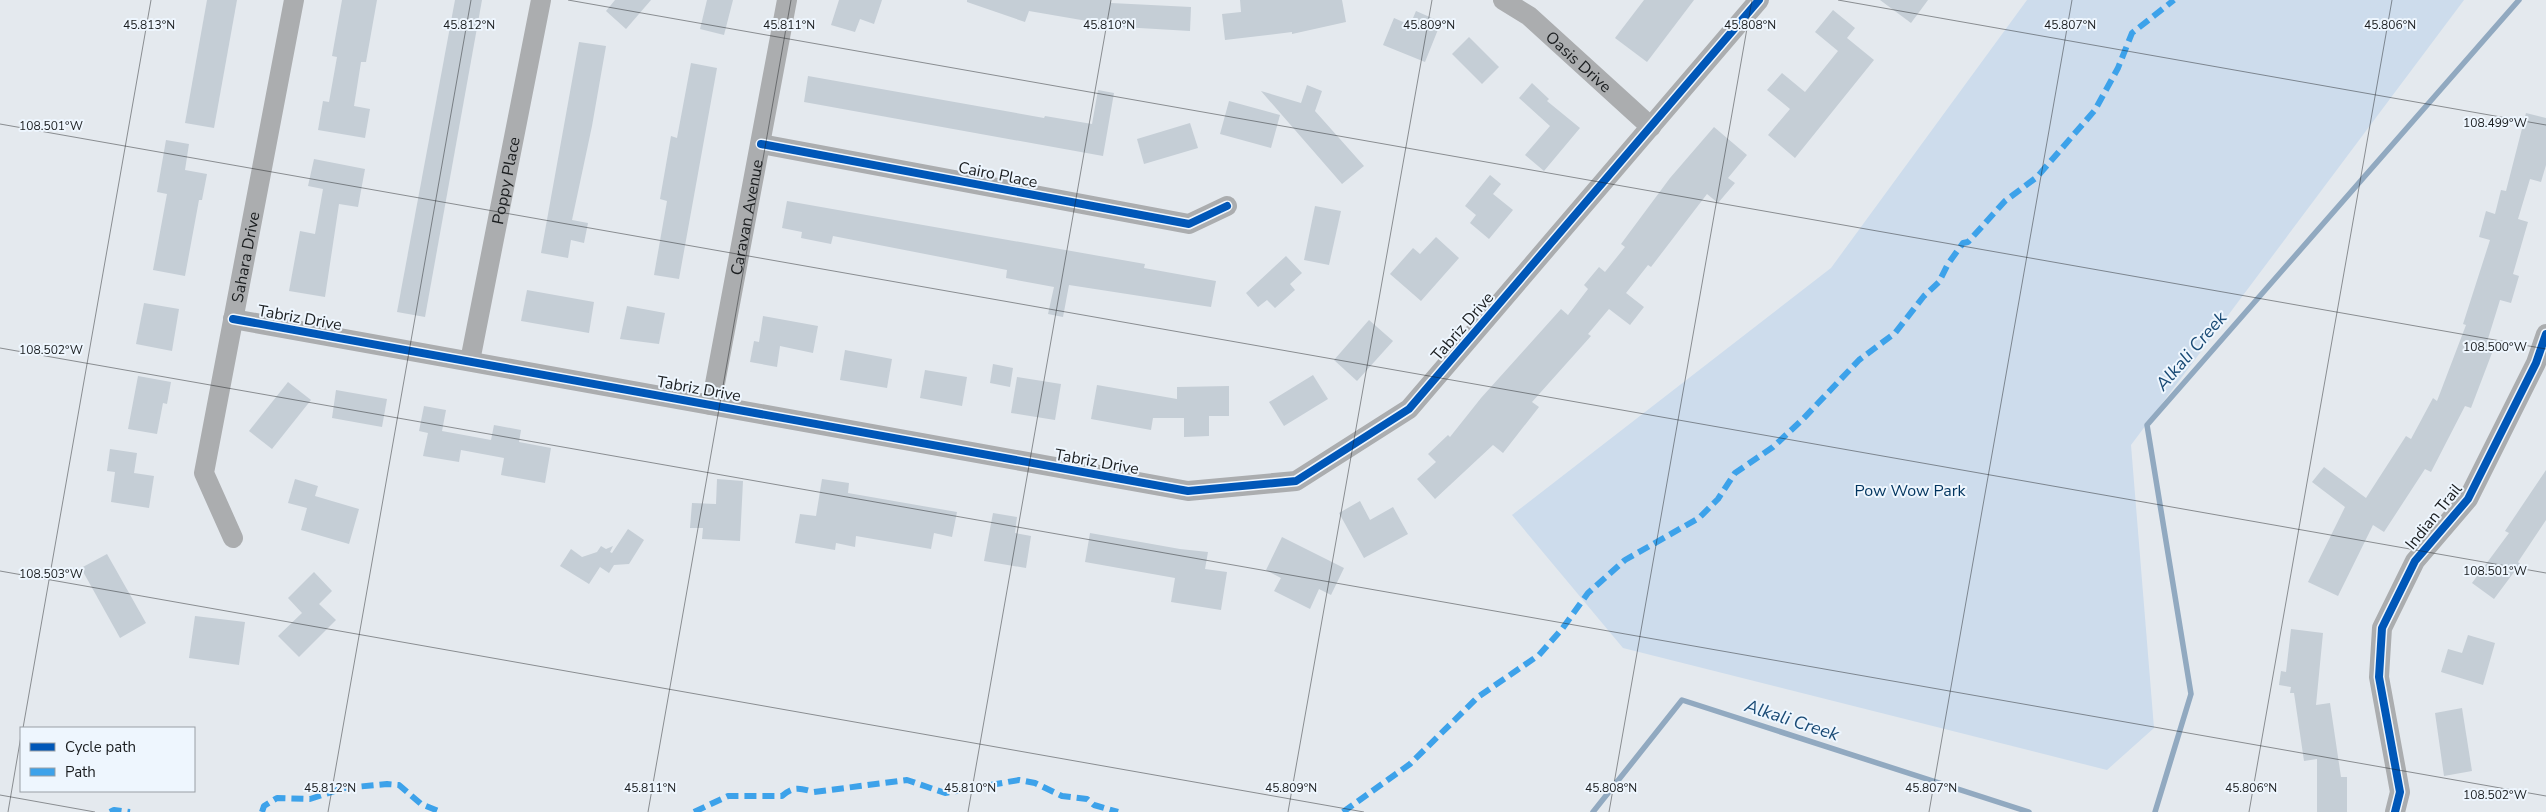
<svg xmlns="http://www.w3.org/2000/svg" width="2546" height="812" font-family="'Nunito Sans',sans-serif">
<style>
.green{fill:#cddcec}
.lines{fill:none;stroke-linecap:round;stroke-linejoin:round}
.stream{stroke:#91a9c0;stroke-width:5.5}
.building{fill:#c5ced6}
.minor{stroke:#abadaf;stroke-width:20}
.quiet{stroke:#3da2ea;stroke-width:6;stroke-dasharray:12 6;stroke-linecap:butt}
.cycleway-casing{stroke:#eef6fe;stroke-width:11}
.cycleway{stroke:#0057b8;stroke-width:8}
.ticks{fill:none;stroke:#1a1d1f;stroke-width:1;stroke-opacity:0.45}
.labels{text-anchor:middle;stroke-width:4;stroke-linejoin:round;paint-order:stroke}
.street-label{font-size:16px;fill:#1a1d1f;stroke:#eef6fe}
.park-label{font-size:16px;fill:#00345e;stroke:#eef6fe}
.water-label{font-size:18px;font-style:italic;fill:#194a75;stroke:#eef6fe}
.ticks-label{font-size:12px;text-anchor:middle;fill:#1a1d1f;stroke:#eef6fe;stroke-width:4;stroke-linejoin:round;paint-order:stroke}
</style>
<rect width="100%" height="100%" fill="#e4e9ee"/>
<path class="green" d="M2027 0H2464L2131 445 2154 728 2107 770 1623 648 1512 515 1831 268Z"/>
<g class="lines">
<g class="stream">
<path d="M1593 812 1682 700 2029 812"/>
<path d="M2155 812 2191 694 2147 425 2519 0"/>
</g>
</g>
<g class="building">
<path d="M207 0H237L214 128 185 123Z"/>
<path d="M342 0H377L366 62H361L354 106 370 109 365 138 318 130 323 101 329 102 337 57 332 56Z"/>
<path d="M455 0H482L425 317 397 312Z"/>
<path d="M615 0H651L626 29 606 11Z"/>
<path d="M707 0H733L724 35 700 29Z"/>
<path d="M839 0H882L874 24 860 19 855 32 831 25Z"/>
<path d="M967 0H1111V3L1191 7 1190 31 1122 27 1029 11 1025 22 967 2Z"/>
<path d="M1240 0H1342L1346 22 1292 34V32L1225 40 1222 14 1241 12Z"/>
<path d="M1644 0H1694L1647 62 1615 38Z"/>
<path d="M1880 0H1928L1911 23Z"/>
<path d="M1833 10 1855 28 1847 38 1874 60 1795 158 1768 135 1790 109 1767 90 1782 73 1805 92 1838 51 1815 32Z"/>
<path d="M1416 11 1441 22 1425 62 1383 45 1394 18 1410 25Z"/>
<path d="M1469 37 1499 67 1482 84 1452 54Z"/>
<path d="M579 42 606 46 592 126 572 220 588 223 584 243 571 240 568 258 541 253Z"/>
<path d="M691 63 717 68 679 279 654 275 667 201 660 199 671 136 677 138Z"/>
<path d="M808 76 1044 118 1045 116 1092 124 1098 90 1114 93 1103 156 804 102Z"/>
<path d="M1532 83 1549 99 1547 101 1580 128 1544 171 1525 155 1550 126 1519 98Z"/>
<path d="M1307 85 1322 91 1315 111 1364 166 1342 184 1261 91 1301 103Z"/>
<path d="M1229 101 1280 115 1271 148 1220 134Z"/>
<path d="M2526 113 2546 118V165L2541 182 2530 179 2518 219 2528 222 2513 274 2519 276 2511 303 2500 300 2487 342 2495 345 2471 408 2465 406 2431 472 2425 469 2384 532 2373 525 2338 596 2308 582 2345 507 2312 482 2324 467 2366 498 2406 436 2411 439 2433 398 2437 401 2466 325 2463 324 2490 240 2479 237 2486 211 2495 214 2501 190 2506 191Z"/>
<path d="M1190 123 1198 148 1144 164 1137 139Z"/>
<path d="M1714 127 1747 155 1728 178 1735 183 1718 203 1707 194 1651 267 1648 265 1626 293 1644 307 1630 325 1609 309 1588 334 1591 336 1532 402 1539 407 1503 453 1493 445 1435 499 1417 479 1436 462 1428 454 1448 435 1450 437 1481 398 1561 309 1568 315 1588 289 1584 285 1599 267 1605 272 1625 247 1621 244 1670 178Z"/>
<path d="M166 140 189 144 185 170 207 174 202 200H199L185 276 153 270 167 194 157 192Z"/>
<path d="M314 159 365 169 358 207 339 204 325 297 289 291 300 231 315 234 323 189 308 186Z"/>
<path d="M1490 175 1501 184 1493 194 1513 210 1489 239 1470 223 1476 215 1465 206Z"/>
<path d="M787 201 1145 264 1144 268 1216 281 1211 307 1069 285 1063 317 1048 314 1054 287 1006 278 1007 270 833 236 831 244 801 238 802 232 782 228Z"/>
<path d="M1315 206 1341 211 1329 265 1304 260Z"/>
<path d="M1436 237 1459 258 1421 301 1390 274 1413 248 1420 254Z"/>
<path d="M1286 256 1302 273 1290 284 1295 290 1275 308 1267 300 1258 307 1246 293Z"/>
<path d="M527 290 594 302 589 333 521 321Z"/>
<path d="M144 303 179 309 172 351 136 344Z"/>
<path d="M627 306 665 313 659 344 620 339Z"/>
<path d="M763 316 818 326 813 353 780 346 777 367 750 362 754 341 759 342Z"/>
<path d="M1369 320 1393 341 1357 381 1334 360Z"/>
<path d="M845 350 892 359 887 388 840 380Z"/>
<path d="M993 364 1013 368 1010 387 990 383Z"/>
<path d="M925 370 967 377 962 406 920 398Z"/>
<path d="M1313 375 1328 399 1284 426 1269 402Z"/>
<path d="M138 376 171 382 167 404 163 403 157 434 128 429Z"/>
<path d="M1017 377 1061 384 1055 420 1011 413Z"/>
<path d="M288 382 311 400 272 449 249 431Z"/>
<path d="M1097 385 1177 399V387L1229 386V416H1209V436L1184 437V418H1153L1151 430 1091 419Z"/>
<path d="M336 390 387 399 382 427 332 418Z"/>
<path d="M424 406 446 410 442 431 491 440 494 425 521 430 519 442 551 448 545 483 501 475 504 458 461 450 459 462 423 456 428 433 419 431Z"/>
<path d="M110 449 137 453 134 473 154 476 149 508 111 502 115 472 107 471Z"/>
<path d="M2546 470V520L2518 562 2520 564 2494 599 2472 583 2509 533 2505 531Z"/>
<path d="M295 479 318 486 315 496 359 509 349 544 301 530 307 508 288 503Z"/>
<path d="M717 479 743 481 740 541 702 539 703 528H690L692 503 716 504Z"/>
<path d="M822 479 849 483 848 493 957 512 952 537 934 533 931 549 856 536 855 547 836 543 835 550 795 543 800 514 816 516Z"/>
<path d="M1360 501 1370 520 1393 507 1408 534 1364 558 1339 513Z"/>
<path d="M993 513 1017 517 1015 533 1031 536 1026 568 984 561Z"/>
<path d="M628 529 644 540 629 564 614 565 609 573 600 567 589 584 560 566 571 549 582 557 597 552 601 546 606 549 613 546 610 552 612 553Z"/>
<path d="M1090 533 1180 549 1208 552 1205 569 1227 572 1221 610 1171 602 1175 578 1085 562Z"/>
<path d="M1282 537 1344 568 1331 595 1319 589 1310 609 1274 591 1281 578 1266 570Z"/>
<path d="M107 554 146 623 120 638 81 568Z"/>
<path d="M314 572 332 591 319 604 336 620 299 657 278 636 302 613 288 598Z"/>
<path d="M195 616 245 622 239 665 189 658Z"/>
<path d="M2291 629 2323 633 2316 705 2330 703 2341 777H2347V812H2317V759L2304 761 2294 693H2290L2291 687 2279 685 2281 671 2286 672Z"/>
<path d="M2468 635 2495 643 2483 685 2441 672 2448 649 2462 653Z"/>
<path d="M2462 708 2472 771 2444 776 2435 713Z"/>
</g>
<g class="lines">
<g class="minor">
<path id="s1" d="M1503 0 1529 16 1651 127"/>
<path d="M761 144 1189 224 1227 206"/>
<path d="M233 319 1188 491 1296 481 1409 409 1759 0"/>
<path id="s2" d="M470 361 541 0"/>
<path id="s3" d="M711 405 787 0"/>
<path id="s4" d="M233 538 204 473 294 0"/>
<path d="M2395 812 2400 792 2379 677 2382 628 2415 561 2468 499 2536 363 2546 334"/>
</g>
<g class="quiet">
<path d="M110 812 114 810 130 812"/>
<path d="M262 812 264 806 277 798 310 799 344 788 387 784 399 785 421 804 441 812"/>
<path d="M694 812 728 796H782C793 786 800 788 814 792L907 780 945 793 1019 780 1035 783 1062 796 1087 799 1094 805 1118 812"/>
<path d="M1343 812 1410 764 1478 697 1539 655 1562 629 1588 593 1625 560 1699 518 1718 499 1735 473 1773 447 1802 420 1859 360 1895 333 1924 296 1939 282 1948 264 1963 243 1968 242 2005 201 2037 177 2095 110 2118 68 2132 33 2174 0"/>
</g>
<g class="cycleway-casing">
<g id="cycleway">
<path d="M761 144 1189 224 1227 206"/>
<path d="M233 319 1188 491 1296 481 1409 409 1759 0"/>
<path d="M2395 812 2400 792 2379 677 2382 628 2415 561 2468 499 2536 363 2546 334"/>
</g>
</g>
<use href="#cycleway" class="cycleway"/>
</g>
<path class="ticks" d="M568 0 2546 349M1838 0 2546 125M0 124 2546 573M0 348 2546 796M0 571 1364 812M23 728 151 0M0 795 95 812M8 812 21 736M328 812 471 0M648 812 791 0M968 812 1111 0M1288 812 1432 0M1609 812 1752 0M1929 812 2072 0M2249 812 2392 0"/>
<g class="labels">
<g class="street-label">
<text dy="6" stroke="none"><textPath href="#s1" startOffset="98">Oasis Drive</textPath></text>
<text transform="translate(998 174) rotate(11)" y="6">Cairo Place</text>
<text dy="6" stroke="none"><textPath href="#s2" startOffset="184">Poppy Place</textPath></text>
<text dy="6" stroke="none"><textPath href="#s3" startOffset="191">Caravan Avenue</textPath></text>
<text dy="6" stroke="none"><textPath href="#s4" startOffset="291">Sahara Drive</textPath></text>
<text transform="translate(300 317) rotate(10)" y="6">Tabriz Drive</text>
<text transform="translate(1462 326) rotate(-49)" y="6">Tabriz Drive</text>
<text transform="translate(699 388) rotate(10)" y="6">Tabriz Drive</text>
<text transform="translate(1097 461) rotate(10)" y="6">Tabriz Drive</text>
<text transform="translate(2433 516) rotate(-51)" y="6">Indian Trail</text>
</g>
<g class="park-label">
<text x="1910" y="496">Pow Wow Park</text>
</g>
<g class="water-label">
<text transform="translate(2191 351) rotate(-49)" y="6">Alkali Creek</text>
<text transform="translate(1792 720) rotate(18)" y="6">Alkali Creek</text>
</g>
</g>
<g class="ticks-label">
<text x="149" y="29">45.813°N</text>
<text x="469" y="29">45.812°N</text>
<text x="789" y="29">45.811°N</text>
<text x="1109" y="29">45.810°N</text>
<text x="1429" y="29">45.809°N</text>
<text x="1750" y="29">45.808°N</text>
<text x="2070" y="29">45.807°N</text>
<text x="2390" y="29">45.806°N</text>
<text x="2495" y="127">108.499°W</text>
<text x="51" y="130">108.501°W</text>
<text x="2495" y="351">108.500°W</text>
<text x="51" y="354">108.502°W</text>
<text x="2495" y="575">108.501°W</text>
<text x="51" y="578">108.503°W</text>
<text x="330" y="792">45.812°N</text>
<text x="650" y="792">45.811°N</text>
<text x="970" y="792">45.810°N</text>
<text x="1291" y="792">45.809°N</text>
<text x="1611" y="792">45.808°N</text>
<text x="1931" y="792">45.807°N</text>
<text x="2251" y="792">45.806°N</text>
<text x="2495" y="799">108.502°W</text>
</g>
<rect x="20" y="727" width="175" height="65" fill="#eef6fe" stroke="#999fa5"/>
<rect x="30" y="743" width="25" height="8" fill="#0057b8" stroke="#999fa5"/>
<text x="65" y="752" font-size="15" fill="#1a1d1f">Cycle path</text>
<rect x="30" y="768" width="25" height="8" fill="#3da2ea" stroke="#999fa5"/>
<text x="65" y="777" font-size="15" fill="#1a1d1f">Path</text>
</svg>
